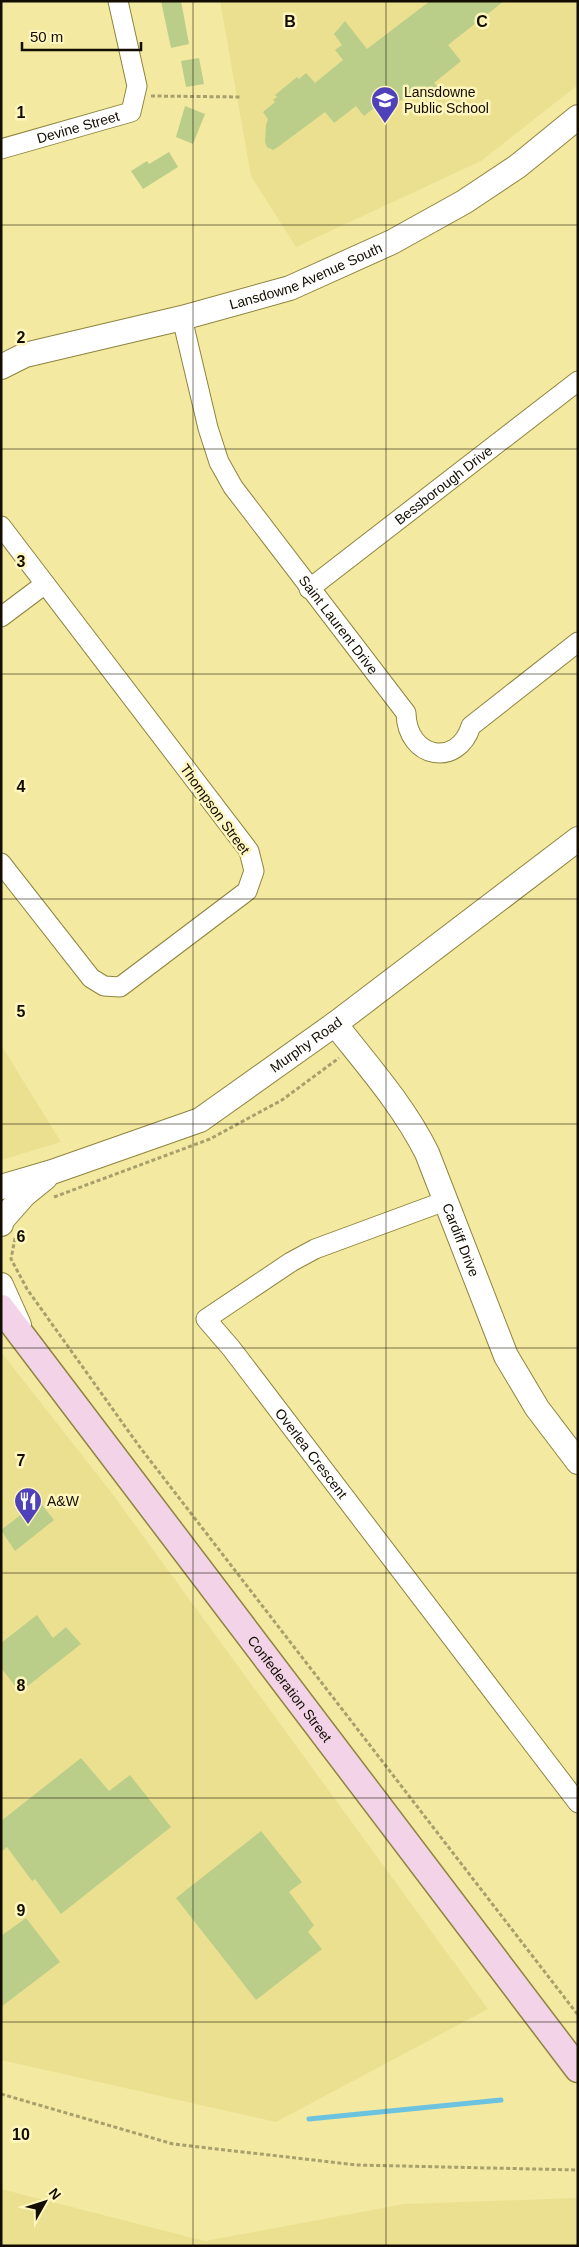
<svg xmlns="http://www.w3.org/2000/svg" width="579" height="2247" font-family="Arial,sans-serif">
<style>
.built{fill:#ebe090}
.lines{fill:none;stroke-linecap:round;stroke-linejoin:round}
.stream{stroke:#6cc3e0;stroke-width:5}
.building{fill:#bace8a}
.minor-casing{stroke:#8e843f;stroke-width:21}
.tertiary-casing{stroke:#8e843f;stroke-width:26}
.secondary-casing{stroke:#8e843f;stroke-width:29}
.path{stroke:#a8a06c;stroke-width:3;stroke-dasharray:4 2.5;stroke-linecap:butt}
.minor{stroke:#fff;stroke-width:19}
.tertiary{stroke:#fff;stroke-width:24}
.secondary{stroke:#f2d3e7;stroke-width:26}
.grid{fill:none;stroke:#120d00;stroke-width:1;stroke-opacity:0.55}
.labels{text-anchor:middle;stroke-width:5;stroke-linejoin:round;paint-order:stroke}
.poi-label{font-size:14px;fill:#120d00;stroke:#fef6bd;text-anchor:start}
.street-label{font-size:14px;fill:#120d00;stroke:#fef6bd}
.grid-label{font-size:16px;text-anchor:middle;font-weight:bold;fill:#120d00;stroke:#fef6bd;stroke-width:5;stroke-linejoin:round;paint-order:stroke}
</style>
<rect width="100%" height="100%" fill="#f3e9a1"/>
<g class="built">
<path d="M220 1H578V85L481 161 296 247 251 176Z"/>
<path d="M1 1045 61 1142 1 1160Z"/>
<path d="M1 1352 111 1492 488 2009 276 2122 1 2060Z"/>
<path d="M1 2189 205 2241 404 2204 578 2198V2246H1Z"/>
</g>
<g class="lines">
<path class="stream" d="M309 2119 501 2100"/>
</g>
<g class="building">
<path d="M161 1H181L189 44 171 48Z"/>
<path d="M430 1H504L448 45 461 61 434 83 439 88 428 97 419 86 381 116 374 108 364 116 356 106 334 123 325 112 278 147 273 150 267 147 265 142 266 125 268 119 263 112 275 102 273 100 277 97 275 95 297 77 299 79 306 73 315 83 343 60 335 50 342 45 334 34 345 21 367 49Z"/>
<path d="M199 58 204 84 186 87 181 61Z"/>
<path d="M185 106 205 114 193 144 176 137Z"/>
<path d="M169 152 178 167 143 189 131 171 147 161 149 164Z"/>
<path d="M39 1501 54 1520 15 1551 1 1530Z"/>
<path d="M37 1615 53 1638 66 1627 81 1644 20 1692 1 1668V1643Z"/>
<path d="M81 1758 109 1791 130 1775 171 1827 61 1914 35 1879 32 1881 7 1847 1 1852V1821Z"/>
<path d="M261 1831 302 1882 289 1892 314 1925 308 1932 322 1949 256 2000 176 1898Z"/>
<path d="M26 1918 60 1962 1 2007V1936Z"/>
</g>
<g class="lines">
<g class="minor-casing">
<g id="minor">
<path id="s1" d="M1 149 131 112 137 86 118 1"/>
<path id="s2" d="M182 318 208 428 219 462 233 487 406 713C407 759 458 768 471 726L578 642"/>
<path d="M1 526 249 851 254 871 247 891 120 987 104 986 91 978 1 863"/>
<path id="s3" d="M309 589 578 381"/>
<path d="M1 617 45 584"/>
<path id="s4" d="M445 1201 315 1249 291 1262 206 1319 231 1348 578 1803"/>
</g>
</g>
<g class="tertiary-casing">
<g id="tertiary">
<path id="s5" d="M1 367 25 355 182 318 290 288 392 242 464 202 518 166 578 117"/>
<path id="s6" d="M335 1024C368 1066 403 1105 427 1153L506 1356 537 1408 578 1462"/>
<path id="s7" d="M1 1187 52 1172 200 1120 335 1024 578 839"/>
<path d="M1 1224 2 1220 24 1195 45 1178"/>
<path d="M1 1285 19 1325"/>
</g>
</g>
<g class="secondary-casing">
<g id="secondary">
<path id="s8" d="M1 1308 578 2069"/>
</g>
</g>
<g class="path">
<path d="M151 96 241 97"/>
<path d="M54 1197 210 1139 282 1100 339 1058"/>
<path d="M15 1238 11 1259 27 1289 139 1446 578 2015"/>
<path d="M1 2094 173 2144 357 2165 578 2170"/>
</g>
<use href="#minor" class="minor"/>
<use href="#tertiary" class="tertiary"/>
<use href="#secondary" class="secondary"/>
</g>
<path class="grid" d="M193 1V2246M386 1V2246M1 225H578M1 449H578M1 674H578M1 899H578M1 1124H578M1 1348H578M1 1573H578M1 1798H578M1 2022H578"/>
<defs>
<g id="school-pin" transform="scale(1.4375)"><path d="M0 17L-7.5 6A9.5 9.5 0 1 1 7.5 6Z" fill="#4e41b9" stroke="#fef6bd"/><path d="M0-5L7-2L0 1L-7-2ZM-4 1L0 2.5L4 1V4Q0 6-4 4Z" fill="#fff"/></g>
<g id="restaurant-pin" transform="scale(1.4375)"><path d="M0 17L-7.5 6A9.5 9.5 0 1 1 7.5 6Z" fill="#4e41b9" stroke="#fef6bd"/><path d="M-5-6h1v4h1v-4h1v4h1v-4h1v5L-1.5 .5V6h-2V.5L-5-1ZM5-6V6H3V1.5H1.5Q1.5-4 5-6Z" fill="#fff"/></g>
</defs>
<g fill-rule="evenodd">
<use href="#school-pin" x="385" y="100"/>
<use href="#restaurant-pin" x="28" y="1501"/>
</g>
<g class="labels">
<g class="poi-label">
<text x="404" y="97">Lansdowne<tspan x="404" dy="16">Public School</tspan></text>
<text x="47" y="1506">A&amp;W</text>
</g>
<g class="street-label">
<text dy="5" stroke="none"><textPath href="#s1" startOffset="80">Devine Street</textPath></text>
<text dy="5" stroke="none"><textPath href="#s5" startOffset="319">Lansdowne Avenue South</textPath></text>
<text dy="5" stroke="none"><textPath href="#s3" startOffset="170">Bessborough Drive</textPath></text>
<text dy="5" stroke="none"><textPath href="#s2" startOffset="351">Saint Laurent Drive</textPath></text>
<text transform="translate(215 809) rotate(54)" y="5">Thompson Street</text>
<text dy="5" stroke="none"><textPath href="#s7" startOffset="340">Murphy Road</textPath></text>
<text dy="5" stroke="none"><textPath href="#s6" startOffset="252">Cardiff Drive</textPath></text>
<text dy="5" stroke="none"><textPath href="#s4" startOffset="439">Overlea Crescent</textPath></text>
<text dy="5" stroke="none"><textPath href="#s8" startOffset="478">Confederation Street</textPath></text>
</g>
</g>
<g class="grid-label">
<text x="290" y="27">B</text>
<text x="482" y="27">C</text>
<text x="21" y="118">1</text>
<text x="21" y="343">2</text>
<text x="21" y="567">3</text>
<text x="21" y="792">4</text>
<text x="21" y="1017">5</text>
<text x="21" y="1242">6</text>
<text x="21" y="1466">7</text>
<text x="21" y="1691">8</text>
<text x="21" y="1916">9</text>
<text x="21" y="2140">10</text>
</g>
<rect width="579" height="2247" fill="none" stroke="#120d00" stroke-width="5"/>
<g transform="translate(45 2202) rotate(51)" stroke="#fef6bd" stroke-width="4" paint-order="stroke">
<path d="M0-4L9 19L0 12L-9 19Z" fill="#120d00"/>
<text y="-8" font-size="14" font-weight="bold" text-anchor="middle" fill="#120d00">N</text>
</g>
<path d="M22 42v8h119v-8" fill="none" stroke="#120d00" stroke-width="2.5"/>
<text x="30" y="42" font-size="15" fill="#120d00" stroke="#fef6bd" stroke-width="4" paint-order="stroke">50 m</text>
</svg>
